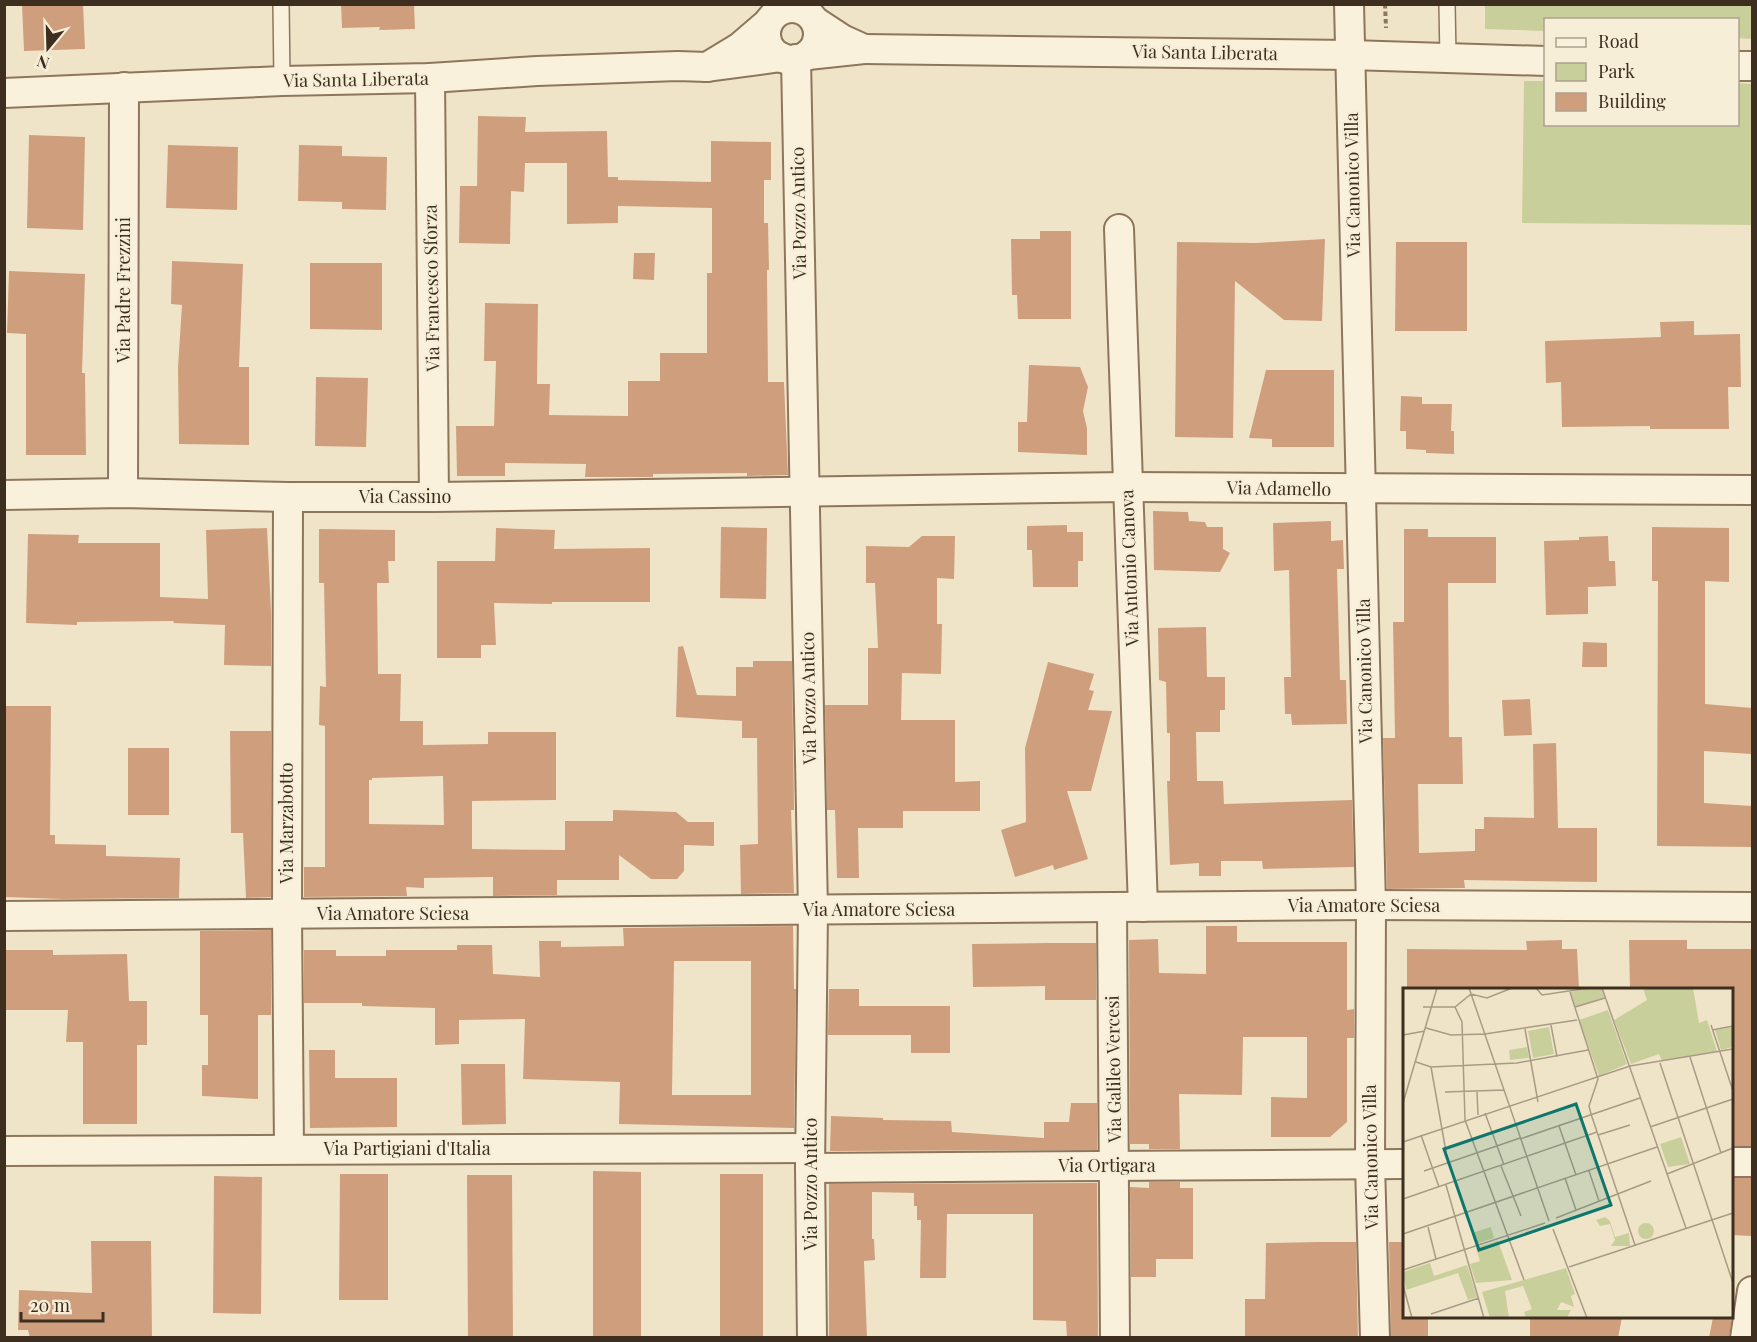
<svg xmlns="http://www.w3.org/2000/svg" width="1757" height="1342" font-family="'Playfair Display',serif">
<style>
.green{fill:#c9cf9b}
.building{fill:#cf9f7d;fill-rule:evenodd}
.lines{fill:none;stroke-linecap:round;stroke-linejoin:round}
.lane-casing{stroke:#8d765c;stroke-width:18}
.street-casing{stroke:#8d765c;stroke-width:32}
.path{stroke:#8d765c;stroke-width:4;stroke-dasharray:4.5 3;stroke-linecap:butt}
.lane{stroke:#faf1dc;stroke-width:15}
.street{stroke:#faf1dc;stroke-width:28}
.labels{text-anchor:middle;stroke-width:4.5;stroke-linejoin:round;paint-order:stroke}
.street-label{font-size:18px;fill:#3d2e20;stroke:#f7eed8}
.inset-road{fill:none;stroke:#a89b85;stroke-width:1.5}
.view{fill:#0f766e;fill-opacity:0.15;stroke:#0f766e;stroke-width:3}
.inset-edge{fill:none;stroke:#3d2e20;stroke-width:3}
</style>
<rect width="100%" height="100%" fill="#f0e4c8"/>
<g class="green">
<path d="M1485 5H1752V39L1738 38V20H1546L1545 31 1485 29Z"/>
<path d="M1524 81H1545L1546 124H1738V83L1752 84V225L1522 223Z"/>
</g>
<g class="building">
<path d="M22 4H83L85 49 24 51Z"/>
<path d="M341 4H414L415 29 379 30 380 27 342 28Z"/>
<path d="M478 116 526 117 525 132 607 131 608 177H618V180L711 182V141L771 142V180H764V223H768L769 270H767L768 382H784L788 475 747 476V473L653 474V477H585L586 464 505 463V476H457L456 426H494L496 361H484L485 303 538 304 537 384H550L549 415 628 416V381H660V353H707V273H712V208L618 206V223L567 224V163H525L524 192 511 191 510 244 459 243 460 186H477Z"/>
<path d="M29 135 85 137 83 230 27 228Z"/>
<path d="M168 145 238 147 237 210 166 208Z"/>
<path d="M299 145 342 146V156L387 157 386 210 342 209V202L298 201Z"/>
<path d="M1040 231H1071V319H1018L1017 295H1012L1011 239H1040Z"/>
<path d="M1325 239 1322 321 1284 320 1235 281 1233 438 1175 437 1177 242 1255 243Z"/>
<path d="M1396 242H1467V331H1395Z"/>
<path d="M634 253H655L654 280 633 279Z"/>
<path d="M172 261 243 264 239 367H249V445L179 444 178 367 182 305 171 304Z"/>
<path d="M310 263H382V330L310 329Z"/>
<path d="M9 271 85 274 82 373H85L86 455H26V334L7 333Z"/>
<path d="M1694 321V335L1740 334 1741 387H1728L1729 429H1650V426L1562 427 1561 382 1546 383 1545 341 1661 337 1660 322Z"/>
<path d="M1029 365 1080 367 1088 387 1083 411 1087 428V455L1018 452V422H1027Z"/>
<path d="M1266 370H1334V447H1272V439L1249 438Z"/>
<path d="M316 377 368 378 366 447 315 446Z"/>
<path d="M1401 396 1422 397V404H1452L1451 431H1454V454L1426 453V450L1406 449V431H1400Z"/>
<path d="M1153 511 1188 512 1189 521 1205 522 1207 527H1223V549L1230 553 1220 572 1154 570Z"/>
<path d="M1331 521V541L1343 540 1344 569H1337L1340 680H1346L1347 724 1292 725 1291 714H1285L1284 677H1291L1289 570 1274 571 1273 523Z"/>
<path d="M1067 525V532H1083V561H1078V587H1033L1032 550H1027V526Z"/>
<path d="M721 527 767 528 766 599 720 598Z"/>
<path d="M1652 527 1729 528V582L1705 581V704L1752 708V754L1704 751V803L1752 806V847L1657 846 1658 581H1652Z"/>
<path d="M267 528 271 611V666L224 665 225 625 173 623 174 621 77 622V625L26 623 28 534 79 535 78 543H160V597L208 599 206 530Z"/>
<path d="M496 528 555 530 554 549 650 548V602H552V604L494 603 496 645H481V658H437V561H495Z"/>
<path d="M319 529 395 530V561H388L389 583H377L378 674H401L400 721H423V745L488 744V732H556V800L472 801V849L565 850V821H613V810L676 812 688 822H714V846L684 845V871L677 879H651L619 855V880H557V895L493 896V877L424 878V888L406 887 407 896 304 897V867H325V726L319 725 320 686 326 687 324 583H319ZM443 776 444 825 369 824V780H372V778Z"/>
<path d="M1404 529H1428V537H1496V583H1448L1449 737H1462L1463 784H1418L1419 853 1475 851V829H1484V817L1534 818 1533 744 1556 743 1558 828H1597V882L1464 880 1465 888 1387 889 1383 738H1395L1393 622H1404Z"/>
<path d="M922 536H955L954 579 937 578V624H942L941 674 902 673 901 720H955V782L980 781V811H903V828H858L859 878H837L835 810H827L825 705H868V648H878L875 583H866V546L909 547Z"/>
<path d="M1608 536 1609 561H1615L1616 586 1588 587V614L1546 615 1544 541 1579 540V537Z"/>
<path d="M1206 627 1207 677H1225V710H1220V732H1196L1197 781H1223L1224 804 1352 800 1354 867 1263 869 1262 861H1221V876H1199V863L1170 865 1167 781H1170V733H1167L1166 682 1159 680 1158 628Z"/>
<path d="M1583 642 1607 643V667H1582Z"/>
<path d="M683 646 697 695 736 696V667H753V661H792L794 810H791L794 893 741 894 740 845 758 844 757 738H742V721L676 717 678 647Z"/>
<path d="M1048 662 1094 674 1089 690 1094 691 1088 710 1112 711 1091 791H1067L1088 859 1054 870 1053 865 1015 877 1001 830 1026 822 1025 748Z"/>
<path d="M1530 699 1532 735 1504 736 1502 700Z"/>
<path d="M4 706H51L50 835H55V844L106 845V856L180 858 179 898 63 899 4 897Z"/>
<path d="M230 731H271V897L246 898 243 833H231Z"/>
<rect x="128" y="748" width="41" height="67"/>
<path d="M793 926 794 989H796L794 1128 619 1124 620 1082 523 1079 525 1019 459 1020V1044L435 1045V1008L362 1006V1003H304V950H336V956H386V950H457V945H492L493 974 540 977 539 941H561V947L624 946 623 928ZM674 961H751V1095H672Z"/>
<path d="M1206 926H1237V942H1347V1010L1354 1009V1038H1347V1122L1330 1137H1271V1097L1307 1098V1037H1243L1242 1095 1179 1094 1180 1149H1149V1144H1130L1129 940 1158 939 1159 973 1206 974Z"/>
<path d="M271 930V1015H258V1099L202 1096V1065H208V1015H200V931Z"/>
<path d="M1562 940V949H1577L1579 990H1407V949L1527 950 1526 941Z"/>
<path d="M1629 940H1687V949H1752V1146H1731V990H1630Z"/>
<path d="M1048 943H1096V1000H1045V986L973 987 972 944Z"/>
<path d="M4 950H53V955L127 954 129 1001H147V1045H137V1124H83V1042H66L68 1010H4Z"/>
<path d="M829 989H859V1006H950V1053H911V1035H828Z"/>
<path d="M309 1050H335V1078H397V1127L310 1128Z"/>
<path d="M461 1064H505L506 1124 462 1125Z"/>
<path d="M1071 1103H1097V1150L830 1151 831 1116 883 1118V1120L951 1121 952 1132 1044 1138V1122H1069Z"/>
<path d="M593 1171 641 1172V1338H593Z"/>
<path d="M340 1174H388V1300H339Z"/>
<rect x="720" y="1174" width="43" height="164"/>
<path d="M467 1175H512L513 1338H468Z"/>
<path d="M214 1176 262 1177 261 1314 213 1313Z"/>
<path d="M1731 1178H1752V1236L1731 1235Z"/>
<path d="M1149 1182H1180V1188H1193V1259H1156V1277H1131L1130 1187 1149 1188Z"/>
<path d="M1097 1183 1098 1338H1067L1066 1321 1033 1320V1214H947L946 1278H920L921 1220H917V1206H914V1193L872 1192V1239H874L875 1260 864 1261 867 1338H829V1184Z"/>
<path d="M91 1241H151L152 1338H30L28 1330H18L19 1290 92 1293Z"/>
<path d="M1318 1242H1356L1358 1338H1245V1299H1265L1266 1243Z"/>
<path d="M1389 1242H1404V1317H1428V1338H1391Z"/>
<path d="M1530 1317H1622L1618 1338H1530Z"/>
<path d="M1713 1317H1732L1729 1338H1709Z"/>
</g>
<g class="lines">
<g class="lane-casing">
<g id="lane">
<path d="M281 4 282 81"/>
<path d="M1447 4 1448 58"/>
</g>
</g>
<g class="street-casing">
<g id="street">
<path d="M1349 4 1371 905 1370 1165 1375 1338"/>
<circle cx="792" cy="34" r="26"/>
<path d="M768 23 740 47 707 67 781 57"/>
<path d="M864 49 1350 55 1546 61"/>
<path d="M808 55 864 49 842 39 816 22"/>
<path d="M796 59 813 911 810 1168 812 1338"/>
<path d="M1738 66H1752"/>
<path d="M430 78 434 497"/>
<path d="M4 93 282 81 430 78 537 71 678 66 707 67"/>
<path d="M1119 229 1143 907"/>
<path d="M123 493 124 87"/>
<path d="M4 495 123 493 288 497H434L1127 487 1752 490"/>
<path d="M288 497 287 915 289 1149"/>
<path d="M1112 908 1115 1338"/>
<path d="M4 916 1371 905 1752 907"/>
<path d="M4 1151 810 1148"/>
<path d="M1732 1162H1752"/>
<path d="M810 1168 1404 1164"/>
<path d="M1745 1338 1752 1291"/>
</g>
</g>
<path class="path" d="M1385 4 1386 28"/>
<use href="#lane" class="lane"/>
<use href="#street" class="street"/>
</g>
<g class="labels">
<g class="street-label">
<text transform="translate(1205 53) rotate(1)" y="6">Via Santa Liberata</text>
<text transform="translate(356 80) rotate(-1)" y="6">Via Santa Liberata</text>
<text transform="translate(1353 185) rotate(-91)" y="6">Via Canonico Villa</text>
<text transform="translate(799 213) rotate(-91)" y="6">Via Pozzo Antico</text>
<text transform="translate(432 288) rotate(-91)" y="6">Via Francesco Sforza</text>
<text transform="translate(124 290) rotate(-90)" y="6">Via Padre Frezzini</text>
<text transform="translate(1279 489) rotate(1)" y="6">Via Adamello</text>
<text x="405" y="503">Via Cassino</text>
<text transform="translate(1130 568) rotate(-92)" y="6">Via Antonio Canova</text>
<text transform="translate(1365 671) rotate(-91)" y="6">Via Canonico Villa</text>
<text transform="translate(809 698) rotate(-91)" y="6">Via Pozzo Antico</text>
<text transform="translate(287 823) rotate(-90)" y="6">Via Marzabotto</text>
<text x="1364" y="912">Via Amatore Sciesa</text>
<text x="879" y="916">Via Amatore Sciesa</text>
<text x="393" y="920">Via Amatore Sciesa</text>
<text transform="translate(1114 1069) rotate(-91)" y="6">Via Galileo Vercesi</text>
<text x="407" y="1155">Via Partigiani d'Italia</text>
<text transform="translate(1371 1157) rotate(-91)" y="6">Via Canonico Villa</text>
<text x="1107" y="1172">Via Ortigara</text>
<text transform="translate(811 1184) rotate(-90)" y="6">Via Pozzo Antico</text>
</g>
</g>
<g transform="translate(1403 988)">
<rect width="330" height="330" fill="#f0e4c8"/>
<path d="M186 0H199L202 10 172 19 167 4ZM240 0H290L296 35 304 32 314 63 259 73 256 66 228 76 211 32 244 12ZM205 22 224 76 196 88 176 32ZM146 39 151 66 130 70 125 43ZM330 39V59L318 62 312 42ZM124 59 126 70 107 72 106 62ZM278 149 287 176 265 179 257 156ZM202 229 207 233 212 249 226 245 227 258H208L212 252 207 236 197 238 193 232ZM235 243a8 8 0 1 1 16 0a8 8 0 1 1-16 0ZM88 239 91 250 73 256 69 245ZM95 253 109 292 73 295 67 276 77 273 73 260ZM27 275 31 288 64 277 74 309 65 312 55 285 3 302 0 284ZM163 280 172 306 168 308 171 319 158 314 154 322H168L164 330H123L121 324 129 321 120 298 102 303 106 330H87L79 304Z" fill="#c9cf9b"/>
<path class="inset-road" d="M66 0 146 233M133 0 139 7 186 0M199 0 283 240M167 4 195 91 186 118 188 126 232 257M20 19H52L68 6 84 10 109 0M52 19 59 34 62 132 121 292M172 19 202 10M148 37 154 69M308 37 330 103M23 40 48 47 82 46 174 32M122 41 135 114M309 42 330 38M0 47 22 43M287 69 318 165M13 74 28 79 114 75 185 62M257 75 330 295M28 79 45 175M42 104 101 102M74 104 75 127M0 115 34 0M82 125 101 177M156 138 173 187M247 139 330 111M18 147 36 199M195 147 227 137M117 151 237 110M0 154 227 78 330 61M98 178 118 228M21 183 117 150M186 183 196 213M264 186 330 160M162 190 173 222M43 197 81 330M0 211 194 144M153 230 248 193M25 239 33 271M150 241 184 330M0 246 254 159M166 279 330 225M0 282 142 235M0 297 9 330M28 326 76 310"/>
<path class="view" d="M173 116 208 217 76 262 41 161Z"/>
<rect width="330" height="330" class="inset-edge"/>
</g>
<rect width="1757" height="1342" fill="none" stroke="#3d2e20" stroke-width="12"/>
<rect x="1544" y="18" width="195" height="108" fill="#f7eed8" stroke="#ada18e" stroke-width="1.5"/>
<rect x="1556" y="38" width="30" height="9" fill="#faf1dc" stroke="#ada18e" stroke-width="1.5"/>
<text x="1598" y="48" font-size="18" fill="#3d2e20">Road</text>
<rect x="1556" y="63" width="30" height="18" fill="#c9cf9b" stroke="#ada18e" stroke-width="1.5"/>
<text x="1598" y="78" font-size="18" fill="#3d2e20">Park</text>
<rect x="1556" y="93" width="30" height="18" fill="#cf9f7d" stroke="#ada18e" stroke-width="1.5"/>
<text x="1598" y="108" font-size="18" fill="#3d2e20">Building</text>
<g transform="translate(48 48) rotate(199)" stroke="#f7eed8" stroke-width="4.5" paint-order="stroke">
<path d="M0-4.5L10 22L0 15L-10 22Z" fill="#3d2e20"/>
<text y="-9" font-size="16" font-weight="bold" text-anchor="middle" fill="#3d2e20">N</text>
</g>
<path d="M21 1312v9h82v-9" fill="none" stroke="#3d2e20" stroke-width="3"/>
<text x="30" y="1312" font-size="18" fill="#3d2e20" stroke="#f7eed8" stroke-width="4.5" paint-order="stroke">20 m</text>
</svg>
